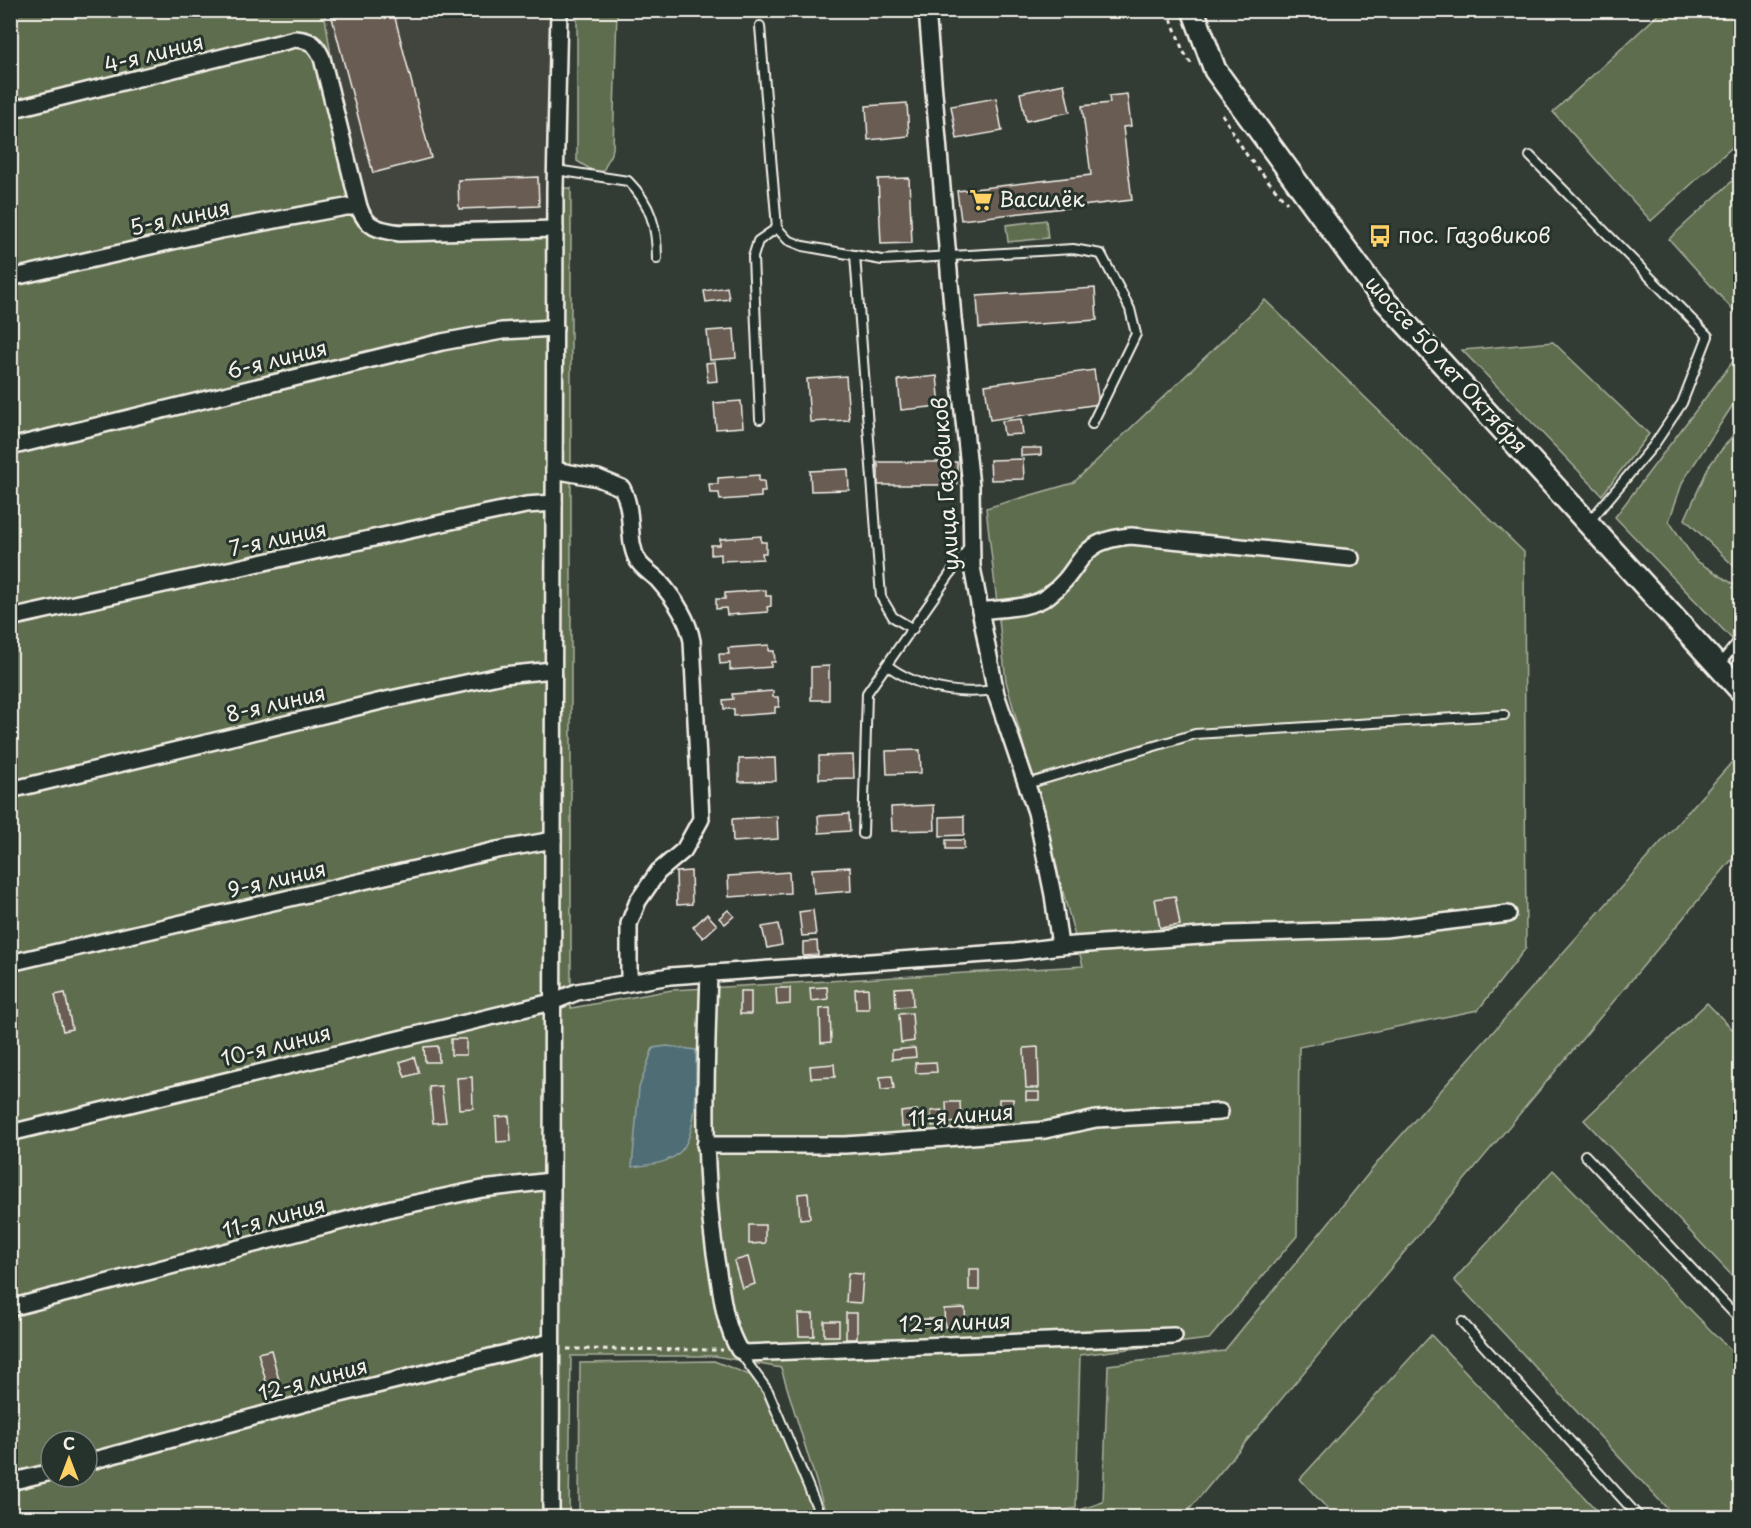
<svg xmlns="http://www.w3.org/2000/svg" width="1751" height="1528" font-family="'Playpen Sans',sans-serif">
<style>
.built{fill:#43453e}
.green{fill:#5f6d4f;stroke:#aaaf9c;stroke-width:1.5;fill-rule:evenodd}
.water{fill:#4f6d75;stroke:#91a2a3;stroke-width:1.5}
.building{fill:#675b53;stroke:#f4f1e8;stroke-width:1.5}
.lines{fill:none;stroke-linecap:round;stroke-linejoin:round}
.lane-casing{stroke:#f4f1e8;stroke-width:12}
.street-casing{stroke:#f4f1e8;stroke-width:20}
.secondary-casing{stroke:#f4f1e8;stroke-width:26}
.path{stroke:#f4f1e8;stroke-width:3;stroke-dasharray:4.5 4.5;stroke-linecap:butt}
.lane{stroke:#26332d;stroke-width:8}
.street{stroke:#26332d;stroke-width:15}
.secondary{stroke:#26332d;stroke-width:21}
.labels{text-anchor:middle;stroke-width:6;stroke-linejoin:round;paint-order:stroke}
.street-label{font-size:21px;fill:#f4f1e8;stroke:#26332d}
.poi-label{font-size:21px;fill:#f4f1e8;stroke:#26332d;text-anchor:start}
</style>
<rect width="100%" height="100%" fill="#333b35"/>
<filter id="ink" filterUnits="userSpaceOnUse"><feTurbulence type="fractalNoise" baseFrequency=".0167" numOctaves="2"/><feDisplacementMap in="SourceGraphic" scale="12" xChannelSelector="R" yChannelSelector="G"/><feConvolveMatrix kernelMatrix="1 2 1 2 8 2 1 2 1" color-interpolation-filters="sRGB"/></filter>
<g filter="url(#ink)">
<path class="built" d="M324 11H553L547 222 357 223Z"/>
<g class="green">
<path d="M10 11H324L357 223 555 222V188H571V1008L672 990 1083 966 1006 681 986 508 1073 483 1265 300 1524 552 1526 948 1478 1010 1299 1047 1297 1236 1209 1339 1080 1355 1076 1508 1025 1518 827 1517 781 1368 715 1356H571L569 1517H11ZM51 1441H87V1477H51Z"/>
<path d="M577 11H617L613 149 601 176 577 161Z"/>
<path d="M1662 11H1740V140L1651 221 1553 112Z"/>
<path d="M1740 174V318L1669 239Z"/>
<path d="M1046 220 1048 238 1008 242 1006 225Z"/>
<path d="M1553 342 1649 434 1602 495 1462 350Z"/>
<path d="M1734 360 1740 364V394L1683 481 1669 521 1695 560 1733 584 1740 582V633L1734 641 1615 517Z"/>
<path d="M1740 426V572L1685 519 1709 466Z"/>
<path d="M1740 753V850L1183 1517H1060L1103 1502 1108 1365 1224 1351 1382 1157Z"/>
<path d="M1707 1003 1740 1037V1284L1584 1120Z"/>
<path d="M1553 1170 1740 1360V1517H1675L1454 1280Z"/>
<path d="M1431 1335 1603 1517H1335L1300 1479Z"/>
<path d="M714 1361 755 1377 822 1518H579L580 1363Z"/>
</g>
<path class="water" d="M667 1046 696 1050C696 1076 699 1130 681 1151 669 1164 648 1165 632 1167L639 1088 653 1048Z"/>
<g class="building">
<path d="M330 10H393L431 158 373 173Z"/>
<path d="M1064 84 1070 112 1026 121 1020 93Z"/>
<path d="M1127 94 1131 126 1123 127 1132 200 961 220 957 191 1091 175 1082 106 1110 103 1109 96Z"/>
<path d="M996 98 1002 131 957 139 951 106Z"/>
<path d="M907 103 909 136 868 140 866 106Z"/>
<path d="M538 177 539 206 459 209 458 180Z"/>
<path d="M909 178 912 243 881 244 878 179Z"/>
<path d="M727 287 729 299 706 302 704 291Z"/>
<path d="M1095 288 1097 320 979 328 977 296Z"/>
<path d="M734 329 736 358 710 360 707 331Z"/>
<path d="M715 362 717 381 708 382 706 363Z"/>
<path d="M1094 370 1099 404 990 420 985 385Z"/>
<path d="M846 376 849 420 810 422 807 379Z"/>
<path d="M937 376 940 406 901 410 898 380Z"/>
<path d="M741 401 743 427 716 429 714 403Z"/>
<path d="M1021 419 1023 434 1004 435 1002 421Z"/>
<path d="M1021 448H1041V455L1021 456Z"/>
<path d="M1023 459 1024 479 991 480 990 460Z"/>
<rect x="878" y="462" width="79" height="23"/>
<path d="M848 469 849 490 811 491 810 471Z"/>
<path d="M759 475V481H764L765 492H761V497L720 500 719 493H710L709 484H718V478Z"/>
<path d="M761 536V542H766V553H762L763 559 721 561V554L711 555V545H720V539Z"/>
<path d="M766 590V596H771V606L767 607 768 612 727 615 726 608 716 609V599H725V593Z"/>
<path d="M769 645V651H774L775 662H771V667L730 670V663L720 664 719 654H729L728 648Z"/>
<path d="M829 666V700H811V667Z"/>
<path d="M773 691V697H778L779 707H775V713L734 716V709H724L723 700 733 699 732 694Z"/>
<path d="M920 750 921 773 887 774 886 751Z"/>
<path d="M853 755 854 778 819 779V756Z"/>
<path d="M775 758 776 781 739 782V759Z"/>
<path d="M934 805 935 830 892 831 891 807Z"/>
<path d="M849 814 850 831 819 833 818 816Z"/>
<path d="M777 816 778 839 733 842 732 819Z"/>
<path d="M964 816V835L940 836V817Z"/>
<rect x="946" y="840" width="18" height="9"/>
<path d="M850 867 851 891 814 894 812 869Z"/>
<path d="M691 871 692 904 677 905 676 872Z"/>
<path d="M789 872 790 893 729 897 728 876Z"/>
<path d="M1175 896 1180 925 1160 928 1155 899Z"/>
<path d="M728 910 734 916 725 924 719 918Z"/>
<path d="M813 910 816 935 802 936 799 912Z"/>
<path d="M707 914 717 925 703 938 693 927Z"/>
<path d="M778 924 782 945 767 948 762 927Z"/>
<path d="M817 941 818 955 803 956V942Z"/>
<path d="M827 987 828 999 811 1001 810 988Z"/>
<path d="M912 987 913 1006 896 1007 895 988Z"/>
<path d="M776 988H790V1004L777 1005Z"/>
<path d="M868 988 869 1009H856L855 989Z"/>
<rect x="740" y="991" width="11" height="23"/>
<path d="M65 993 72 1029 63 1031 55 995Z"/>
<path d="M830 1008 831 1042 821 1043 820 1009Z"/>
<path d="M912 1013 914 1041 901 1043 899 1014Z"/>
<rect x="451" y="1039" width="15" height="16"/>
<path d="M438 1046 439 1062H425L424 1047Z"/>
<path d="M1038 1047 1039 1088H1026L1024 1048Z"/>
<path d="M915 1048 916 1057 892 1059V1050Z"/>
<path d="M414 1057 419 1073 405 1077 400 1062Z"/>
<path d="M936 1062 937 1072 916 1073 915 1063Z"/>
<path d="M834 1064 835 1077 811 1078 810 1066Z"/>
<path d="M892 1076 894 1089 881 1090 880 1077Z"/>
<path d="M472 1077 473 1108 459 1109 457 1078Z"/>
<path d="M441 1086 446 1122 433 1123 429 1087Z"/>
<rect x="1026" y="1092" width="13" height="8"/>
<rect x="999" y="1099" width="14" height="16"/>
<path d="M946 1102H960L961 1122 947 1123Z"/>
<path d="M917 1110 918 1126 902 1127 901 1112Z"/>
<path d="M942 1110 943 1125 932 1126 931 1111Z"/>
<path d="M509 1116 511 1141 497 1142 496 1117Z"/>
<path d="M808 1193 810 1218 800 1219 798 1194Z"/>
<path d="M749 1225H765V1243L749 1244Z"/>
<path d="M748 1257 755 1284 742 1288 734 1261Z"/>
<rect x="969" y="1269" width="10" height="21"/>
<path d="M848 1273 863 1274 861 1303 846 1302Z"/>
<path d="M965 1308 966 1326 945 1327 944 1309Z"/>
<rect x="846" y="1313" width="11" height="26"/>
<path d="M798 1314H813L814 1336H799Z"/>
<rect x="916" y="1319" width="21" height="7"/>
<rect x="824" y="1321" width="15" height="15"/>
<path d="M271 1350 281 1388 269 1392 258 1353Z"/>
</g>
<g class="lines">
<g class="lane-casing">
<g id="lane">
<path d="M760 26 777 228 788 240 803 246 882 260 1073 249 1101 254 1130 309 1136 334 1092 424"/>
<path d="M1530 156 1708 336 1682 403 1654 445 1589 522"/>
<path d="M556 170 628 181C651 204 657 227 657 259"/>
<path d="M855 255 881 597 893 617 913 629"/>
<path d="M760 419 753 257 758 241 777 228"/>
<path d="M1719 665 1740 639"/>
<path d="M888 666C920 689 957 695 995 690"/>
<path d="M1027 784 1195 734 1504 715"/>
<path d="M863 834 867 693 969 547"/>
<path d="M1739 997 1740 998"/>
<path d="M1585 1155 1740 1320"/>
<path d="M1462 1322 1640 1518"/>
<path d="M741 1354 768 1391 819 1512 826 1518"/>
</g>
</g>
<g class="street-casing">
<g id="street">
<path d="M927 10 953 318 971 486 972 567 996 694 1036 812 1053 895 1060 946"/>
<path d="M10 110 295 39C311 40 316 44 322 58L359 207C366 228 379 230 400 233L555 229"/>
<path d="M10 278 221 230 346 207H359"/>
<path d="M10 447 442 342 502 331 555 328"/>
<path d="M554 470 598 478 622 488C635 513 626 541 638 561 642 568 652 574 658 580 674 598 688 618 692 641L701 819 684 850 658 872 638 901 629 924V982"/>
<path d="M980 611C1002 608 1030 609 1048 596 1086 568 1073 541 1131 536L1351 558"/>
<path d="M10 618 483 514 526 505 554 503"/>
<path d="M10 790 386 700 503 675 553 670"/>
<path d="M10 963 497 850 553 840"/>
<path d="M709 973C706 1071 701 1169 717 1266 722 1296 724 1324 739 1350L745 1353 1174 1336"/>
<path d="M10 1133 552 1002 577 992 670 976 1015 952 1060 946 1229 934 1385 929 1508 914"/>
<path d="M705 1145H845L934 1139 1045 1130 1096 1119 1220 1112"/>
<path d="M10 1308 392 1208 482 1189 551 1181"/>
<path d="M87 1462 328 1397 551 1342"/>
<path d="M10 1482 51 1472"/>
<path d="M551 1518 555 188 559 10"/>
</g>
</g>
<g class="secondary-casing">
<path id="secondary" d="M1193 10 1215 70 1378 293 1740 690"/>
</g>
<g class="path">
<path d="M1168 10 1183 51 1192 65"/>
<path d="M1222 114 1248 157 1287 203"/>
<path d="M567 1349 723 1350"/>
</g>
<use href="#lane" class="lane"/>
<use href="#street" class="street"/>
<use href="#secondary" class="secondary"/>
</g>
</g>
<defs>
<g id="supermarket-bare" transform="scale(1.8)"><path d="M-6-5.5h2.5l.6 2H6L4.5 2H-2.5L-4.4-4H-6ZM-1.5 3.2a1.3 1.3 0 1 0 .1 0ZM3 3.2a1.3 1.3 0 1 0 .1 0Z" fill="#ffd166" stroke="#26332d" stroke-width="2.5" paint-order="stroke"/></g>
<g id="bus-bare" transform="scale(1.8)"><path d="M-5-6H5V4H4V6H2V4H-2V6H-4V4H-5ZM-3.5-4V0h7V-4ZM-3.5 1.2v1.5H-2V1.2ZM2 1.2v1.5H3.5V1.2Z" fill="#ffd166" stroke="#26332d" stroke-width="2.5" paint-order="stroke"/></g>
</defs>
<g fill-rule="evenodd">
<use href="#supermarket-bare" x="981" y="200"/>
<use href="#bus-bare" x="1380" y="236"/>
</g>
<g class="labels">
<g class="street-label">
<text transform="translate(154 54) rotate(-14)" y="7">4-я линия</text>
<text transform="translate(180 218) rotate(-12)" y="7">5-я линия</text>
<text transform="translate(277 360) rotate(-14)" y="7">6-я линия</text>
<text transform="translate(1446 365) rotate(48)" y="7">шоссе 50 лет Октября</text>
<text transform="translate(946 484) rotate(-94)" y="7">улица Газовиков</text>
<text transform="translate(278 539) rotate(-12)" y="7">7-я линия</text>
<text transform="translate(276 704) rotate(-13)" y="7">8-я линия</text>
<text transform="translate(277 880) rotate(-13)" y="7">9-я линия</text>
<text transform="translate(276 1046) rotate(-14)" y="7">10-я линия</text>
<text transform="translate(961 1116) rotate(-4)" y="7">11-я линия</text>
<text transform="translate(274 1218) rotate(-15)" y="7">11-я линия</text>
<text transform="translate(955 1323) rotate(-2)" y="7">12-я линия</text>
<text transform="translate(313 1380) rotate(-15)" y="7">12-я линия</text>
</g>
<g class="poi-label">
<text x="999" y="207">Василёк</text>
<text x="1398" y="243">пос. Газовиков</text>
</g>
</g>
<rect width="1751" height="1528" fill="none" stroke="#26332d" stroke-width="36"/>
<rect x="18" y="18" width="1715" height="1492" fill="none" stroke="#f4f1e8" stroke-width="2" filter="url(#ink)"/>
<g transform="translate(69 1459)"><circle r="28" fill="#26332d" stroke="#787f78" stroke-width="1.5"/>
<path d="M0-4.5L10 22L0 15L-10 22Z" fill="#ffd166"/>
<text y="-9" font-size="16" font-weight="bold" text-anchor="middle" fill="#f4f1e8">С</text>
</g>
</svg>
